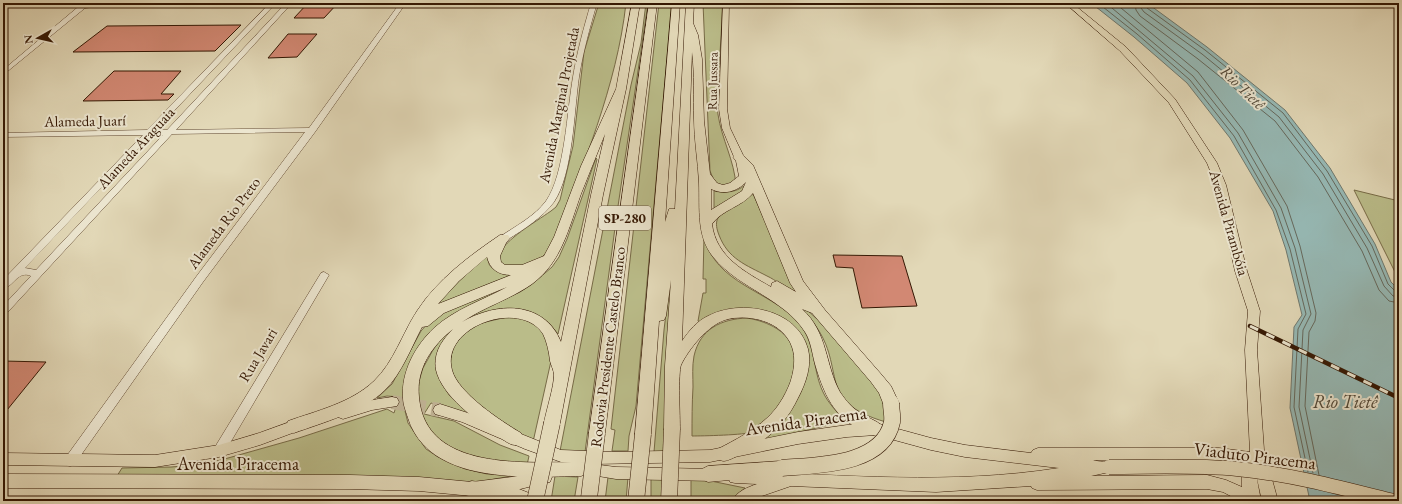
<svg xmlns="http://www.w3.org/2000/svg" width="1402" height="504" font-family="'EB Garamond',serif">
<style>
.green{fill:#babc89;stroke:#776a46}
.water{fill:#96b9b5;stroke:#6f786e}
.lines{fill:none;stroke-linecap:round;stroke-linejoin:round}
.shore{stroke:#65685c;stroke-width:1}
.building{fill:#d28873;stroke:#341703}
.major-tunnel{stroke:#bfb193;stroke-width:14;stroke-dasharray:14 6;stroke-linecap:butt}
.minor-casing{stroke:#604730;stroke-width:1}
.major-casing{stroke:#341703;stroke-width:1}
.highway-casing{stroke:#341703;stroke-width:1}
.minor{fill:#ece6d0;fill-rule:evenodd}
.major{fill:#e2d8b7;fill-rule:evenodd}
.highway{fill:#e2d8b7;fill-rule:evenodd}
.rail-casing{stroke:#341703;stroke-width:4.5}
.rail{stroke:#ece6d0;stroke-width:3;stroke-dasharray:9;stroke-linecap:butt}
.major-bridge-casing{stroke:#341703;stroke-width:15;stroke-linecap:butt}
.highway-bridge-casing{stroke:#341703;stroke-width:17;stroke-linecap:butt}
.major-bridge{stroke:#e2d8b7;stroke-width:14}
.highway-bridge{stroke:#e2d8b7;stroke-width:16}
.labels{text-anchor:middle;stroke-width:4;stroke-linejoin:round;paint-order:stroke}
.far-street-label{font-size:13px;fill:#341703;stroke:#ece6d0}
.shield{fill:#ece6d0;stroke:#6b5540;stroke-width:1}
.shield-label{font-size:14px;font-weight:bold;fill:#341703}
.street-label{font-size:15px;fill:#341703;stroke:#ece6d0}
.water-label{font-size:16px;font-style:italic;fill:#514838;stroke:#ece6d0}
.near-street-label{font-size:18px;fill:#341703;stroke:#ece6d0}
.near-water-label{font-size:19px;font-style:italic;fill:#514838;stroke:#ece6d0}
</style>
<rect width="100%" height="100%" fill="#e2d8b7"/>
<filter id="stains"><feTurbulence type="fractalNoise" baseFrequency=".005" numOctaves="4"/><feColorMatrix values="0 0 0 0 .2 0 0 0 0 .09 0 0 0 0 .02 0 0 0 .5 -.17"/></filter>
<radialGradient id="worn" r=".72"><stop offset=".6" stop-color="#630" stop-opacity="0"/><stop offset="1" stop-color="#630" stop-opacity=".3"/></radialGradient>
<g class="green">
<path d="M599 3H626C617 86 582 166 554 244 538 265 528 266 503 267L497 256C507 238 534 223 551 211L556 207 560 200 573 146 584 52Z"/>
<path d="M646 3H648L617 213 585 452 560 451 631 85 641 43Z"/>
<path d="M659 3H672L636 406 629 436 628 451H612L615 430 611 429Z"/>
<path d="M703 3H723L717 104C718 131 731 152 735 177V180L729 186 718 185 713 178 710 171Z"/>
<path d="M596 158 597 159 558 334 549 323 535 315 504 311 456 330 441 382 449 395 468 410V413L467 415 431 403 424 414 454 421 500 445 529 456 527 465H510L454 452 426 428 419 409 418 384 423 368 433 350 443 336 454 327 476 313 520 292 531 285 552 267 559 257 567 239Z"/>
<path d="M745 185 747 186 739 196 714 208V191C724 193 736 193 745 185Z"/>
<path d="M1354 190 1399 201V280Z"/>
<path d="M753 194 796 289 794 291C784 288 776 280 767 276 746 265 728 259 719 235 717 230 715 223 718 218 723 208 744 202 753 194Z"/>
<path d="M704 237C716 284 768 290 797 321 816 341 812 369 823 392 828 403 837 412 845 421L763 441H758C775 424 796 409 803 386 805 376 805 365 806 355L765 313 701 322 698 321 703 293H706V279H703Z"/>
<path d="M674 247 664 452H654L664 330Z"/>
<path d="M485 256 488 257C487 273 505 273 516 274L431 311 441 299Z"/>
<path d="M751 278 806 309 818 320 869 375 885 400 886 422C815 402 847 369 815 325 801 305 771 291 751 278Z"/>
<path d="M512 285 441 327 404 397 405 411 408 423 426 449 438 457 465 469 487 474 516 475 463 485 117 476 122 468 171 467 195 465 221 460 299 438 387 409 394 413 399 397 387 396 377 398 392 384 421 331 429 322 442 311Z"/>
<path d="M507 317 521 318 535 323 548 339 551 361 533 442 516 434 466 397 449 371 453 343 477 324Z"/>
<path d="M747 318C794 326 809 358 783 399 776 411 765 424 752 432 746 435 702 436 692 436 692 420 692 403 693 387 693 377 692 366 694 356 700 329 721 319 747 318Z"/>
<path d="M555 476 578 477 574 501H551Z"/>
<path d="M608 477H628L626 501H605Z"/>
<path d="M651 477 663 478 662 501H651Z"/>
<path d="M691 479 706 480 745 488 729 501H691Z"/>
</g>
<path class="water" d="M1091 3H1147L1207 47 1285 110 1330 168 1375 244 1391 282 1399 290V501H1310L1290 408 1294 327 1302 315 1286 250 1273 211 1230 138 1187 83 1134 37Z"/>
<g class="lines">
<g class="shore">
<path d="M1098 3 1137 34 1190 80 1234 136 1276 210 1290 249 1306 314 1298 329 1294 407 1308 472"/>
<path d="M1106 3 1193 76 1238 133 1281 208 1295 248 1311 314 1303 330 1299 407 1313 473"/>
<path d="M1115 3 1198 72 1243 130 1287 206 1300 246 1316 313 1315 321 1309 332 1305 406 1319 475"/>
<path d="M1135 3 1136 10 1140 16 1198 59 1275 121 1318 177 1362 251 1379 290 1389 301 1399 303"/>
<path d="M1141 3V8L1144 12 1202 54 1279 117 1323 174 1367 248 1384 286 1393 296 1399 297"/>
<path d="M1146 3 1147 8 1205 50 1283 113 1327 171 1372 246 1388 284 1395 291 1399 292"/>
</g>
</g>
<g class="building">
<path d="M308 3H338L324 18H294Z"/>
<path d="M241 25 215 51 73 52 107 26Z"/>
<path d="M288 34H317L297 57 268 58Z"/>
<path d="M114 71H181L161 94H174L168 100 83 101Z"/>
<path d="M833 255 902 256 917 306 862 308 853 268 836 267Z"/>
<path d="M3 361 46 362 3 415Z"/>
</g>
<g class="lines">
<path class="major-tunnel" d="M392 402 440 410"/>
<g class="minor-casing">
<g id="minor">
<path d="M63 3 83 4 113 3 110 5 85 8 3 75V70L78 7Z"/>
<path d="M270 3H276L156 130H167L286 3H292L176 130 309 128 400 3H406L315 132 203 282 74 465 70 466 66 465 64 461 66 457 196 277 305 132 172 134 6 314 3 316V306L31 276C18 270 14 286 3 289V280L143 135 3 137V133L147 130ZM151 135H163L36 270 25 268Z"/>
<path d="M591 3H597C590 27 583 52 579 77 574 111 573 174 554 202 542 218 524 229 507 240H501L500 238 501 236C516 226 535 216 546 201 565 174 567 110 573 77 577 52 584 27 591 3Z"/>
<path d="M324 272 329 275 223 455 219 456 215 455 213 451 215 447 321 273Z"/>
</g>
</g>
<g class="major-casing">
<g id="major">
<path d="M723 3H729L727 109 730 128 744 157 739 160 734 157 722 128 719 109Z"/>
<path d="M1065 3H1072L1126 47 1175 99 1217 163 1226 185 1247 271 1260 311 1257 350 1264 450 1278 501H1262L1256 474 1261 501H1240L1223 492 1207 489 1037 490 1032 488 1031 486 936 492 791 486 759 497 753 501H732C736 492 748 487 757 484L735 483 730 482 728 477 730 472 735 471C843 475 952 485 1059 468L965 457 931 450 876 435 847 437 798 444 710 462 592 464 616 467 714 469 719 470 721 475 719 480 714 481 616 479 580 473 578 469 580 465 583 463 561 462 525 449 462 422 435 414 433 410 435 406 440 404 471 414 561 450 615 452 710 450 798 432 847 425 876 423 931 438 965 445 1031 453 1033 450 1038 448H1219L1250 452 1245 350 1248 311 1235 271 1216 185 1207 163 1169 103 1120 51ZM1093 460H1219L1242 463V487L1226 480 1207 475 1091 476 1114 471 1116 467 1114 463C1107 460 1100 463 1093 460Z"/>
<path d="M392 397 397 398 399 402 397 406 372 410 343 419 338 417 336 413 338 409C356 403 374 399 392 397Z"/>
<path d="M301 418 306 420 308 424 306 428 260 445 219 457 155 467 3 465V453L155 455 219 445 259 433Z"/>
<path d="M545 471 550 472 552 477 550 482 545 483 512 491 472 496 419 491 350 489 3 488V474L350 475 419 477 472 482 512 477Z"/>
</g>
</g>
<g class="highway-casing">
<g id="highway">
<path d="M632 3H640L626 89 603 195 560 423 558 428 552 430 546 428 544 423C546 411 554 387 554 375 554 371 551 365 550 361 549 352 547 342 543 334 520 298 440 327 452 370 458 393 501 421 521 433L523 438 521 443C519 444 517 445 515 445 509 445 501 438 496 434 476 420 442 396 436 370 433 353 442 340 453 329 432 346 416 368 419 397 425 472 527 462 581 462L587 464 590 469 587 474 581 476C526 477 429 485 408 418 406 411 403 405 403 398 401 372 415 346 434 328 455 309 483 300 507 287L444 313 428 326 422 327C411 348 402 373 385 390 364 411 322 423 294 433L288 431 286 426 288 421C316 411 351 403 374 381 394 362 402 334 417 311 437 280 469 256 500 235H508L510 238 506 243 500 256 501 262 505 265H522L544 256 554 237 581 166 616 89ZM605 134 591 195 561 342C544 300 496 302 462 322 484 307 511 299 532 284 562 262 569 227 581 194 589 174 597 154 605 134ZM487 257C490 269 498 275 511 275L438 304 459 281Z"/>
<path d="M649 3H657L605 433 603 438 597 440 591 438 589 433Z"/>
<path d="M672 3H680L665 222 669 209H675L686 3H694L693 23 698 35 702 59 704 121 710 174 717 183 723 185 730 183 739 176 736 161 733 157 735 155H743L753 165 803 281 825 310 881 374 891 386 899 403 897 408 891 409 885 408 879 393 871 382 812 313 802 309C828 332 825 365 840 392 846 401 853 409 862 414 869 419 880 421 884 429L882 434 876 436C837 423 826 401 815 364 812 353 811 341 805 332 783 298 740 289 714 258 696 237 700 209 699 183 698 161 694 140 694 119 693 97 695 75 692 52L682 341C689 331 697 321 708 316 740 299 797 308 808 349 812 365 806 383 798 398 789 417 777 431 759 443 752 447 731 461 724 461 722 461 720 460 718 459L716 454 718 449C735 440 753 431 767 418 777 409 785 396 790 383 794 372 796 358 792 347 783 321 748 313 725 320 708 325 688 350 681 365 678 373 680 418 680 429L678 434 672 436 666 434 664 429 665 366 671 280 666 316 664 320 659 321 651 434 649 439 643 441 637 439 635 434ZM746 182 742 191 711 210V189C723 195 737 192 746 182ZM753 193 790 283 796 292 777 281 772 283 771 287C745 272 716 257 712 224 723 209 742 207 753 193Z"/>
<path d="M782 461 788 463 791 468 788 473 782 475 708 482 702 479 699 474 702 469 708 466Z"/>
<path d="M472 481 519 489 534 495 537 501C513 501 488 503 466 495L463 489 466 483Z"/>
</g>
</g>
<use href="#minor" class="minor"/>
<use href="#major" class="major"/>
<use href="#highway" class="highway"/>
<g class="rail-casing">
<path id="rail" d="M1250 326 1399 398"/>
</g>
<use href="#rail" class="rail"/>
<g class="major-bridge-casing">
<path id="major-bridge" d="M1109 467C1152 467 1195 465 1237 469 1290 474 1342 488 1393 501"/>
</g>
<g class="highway-bridge-casing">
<g id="highway-bridge">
<path d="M782 468C816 465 883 466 892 422 893 416 891 409 891 403"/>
<path d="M589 498 597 433"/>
<path d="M535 501 552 423"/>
<path d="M636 501 643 434"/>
<path d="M669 501 672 429"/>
</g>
</g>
<use href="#major-bridge" class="major-bridge"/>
<use href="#highway-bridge" class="highway-bridge"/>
</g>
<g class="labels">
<g class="far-street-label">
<text transform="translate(712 81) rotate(-89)" y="5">Rua Jussara</text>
</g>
<rect class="shield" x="599" y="206" width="52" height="24" rx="3"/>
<g class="shield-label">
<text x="625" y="223">SP-280</text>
</g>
<g class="street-label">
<text transform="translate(559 105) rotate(-79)" y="5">Avenida Marginal Projetada</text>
<text transform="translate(85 121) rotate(-1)" y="5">Alameda Juarí</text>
<text transform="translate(136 148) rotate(-47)" y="5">Alameda Araguaia</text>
<text transform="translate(224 223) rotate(-53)" y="5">Alameda Rio Preto</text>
<text transform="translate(1229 223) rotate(74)" y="5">Avenida Pirambóia</text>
<text transform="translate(608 347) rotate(-83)" y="5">Rodovia Presidente Castelo Branco</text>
<text transform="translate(258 355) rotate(-59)" y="5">Rua Javari</text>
</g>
<g class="water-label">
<text transform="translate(1243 87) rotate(44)" y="6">Rio Tietê</text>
</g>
<g class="near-street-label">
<text transform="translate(806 421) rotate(-8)" y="6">Avenida Piracema</text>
<text transform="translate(1255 456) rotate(7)" y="6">Viaduto Piracema</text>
<text x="238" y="470">Avenida Piracema</text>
</g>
<g class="near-water-label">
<text x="1345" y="408">Rio Tietê</text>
</g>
</g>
<rect width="1402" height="504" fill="none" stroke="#e2d8b7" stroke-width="16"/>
<rect x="4" y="4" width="1394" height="496" fill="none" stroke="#341703" stroke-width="2"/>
<rect x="8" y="8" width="1386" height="488" fill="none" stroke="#341703"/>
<g transform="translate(38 38) rotate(262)" stroke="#ece6d0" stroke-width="3" paint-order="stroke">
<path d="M0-3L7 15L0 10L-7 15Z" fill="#341703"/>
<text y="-6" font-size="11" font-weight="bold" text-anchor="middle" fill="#341703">N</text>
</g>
<rect width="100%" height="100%" filter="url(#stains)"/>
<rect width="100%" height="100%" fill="url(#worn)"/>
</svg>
